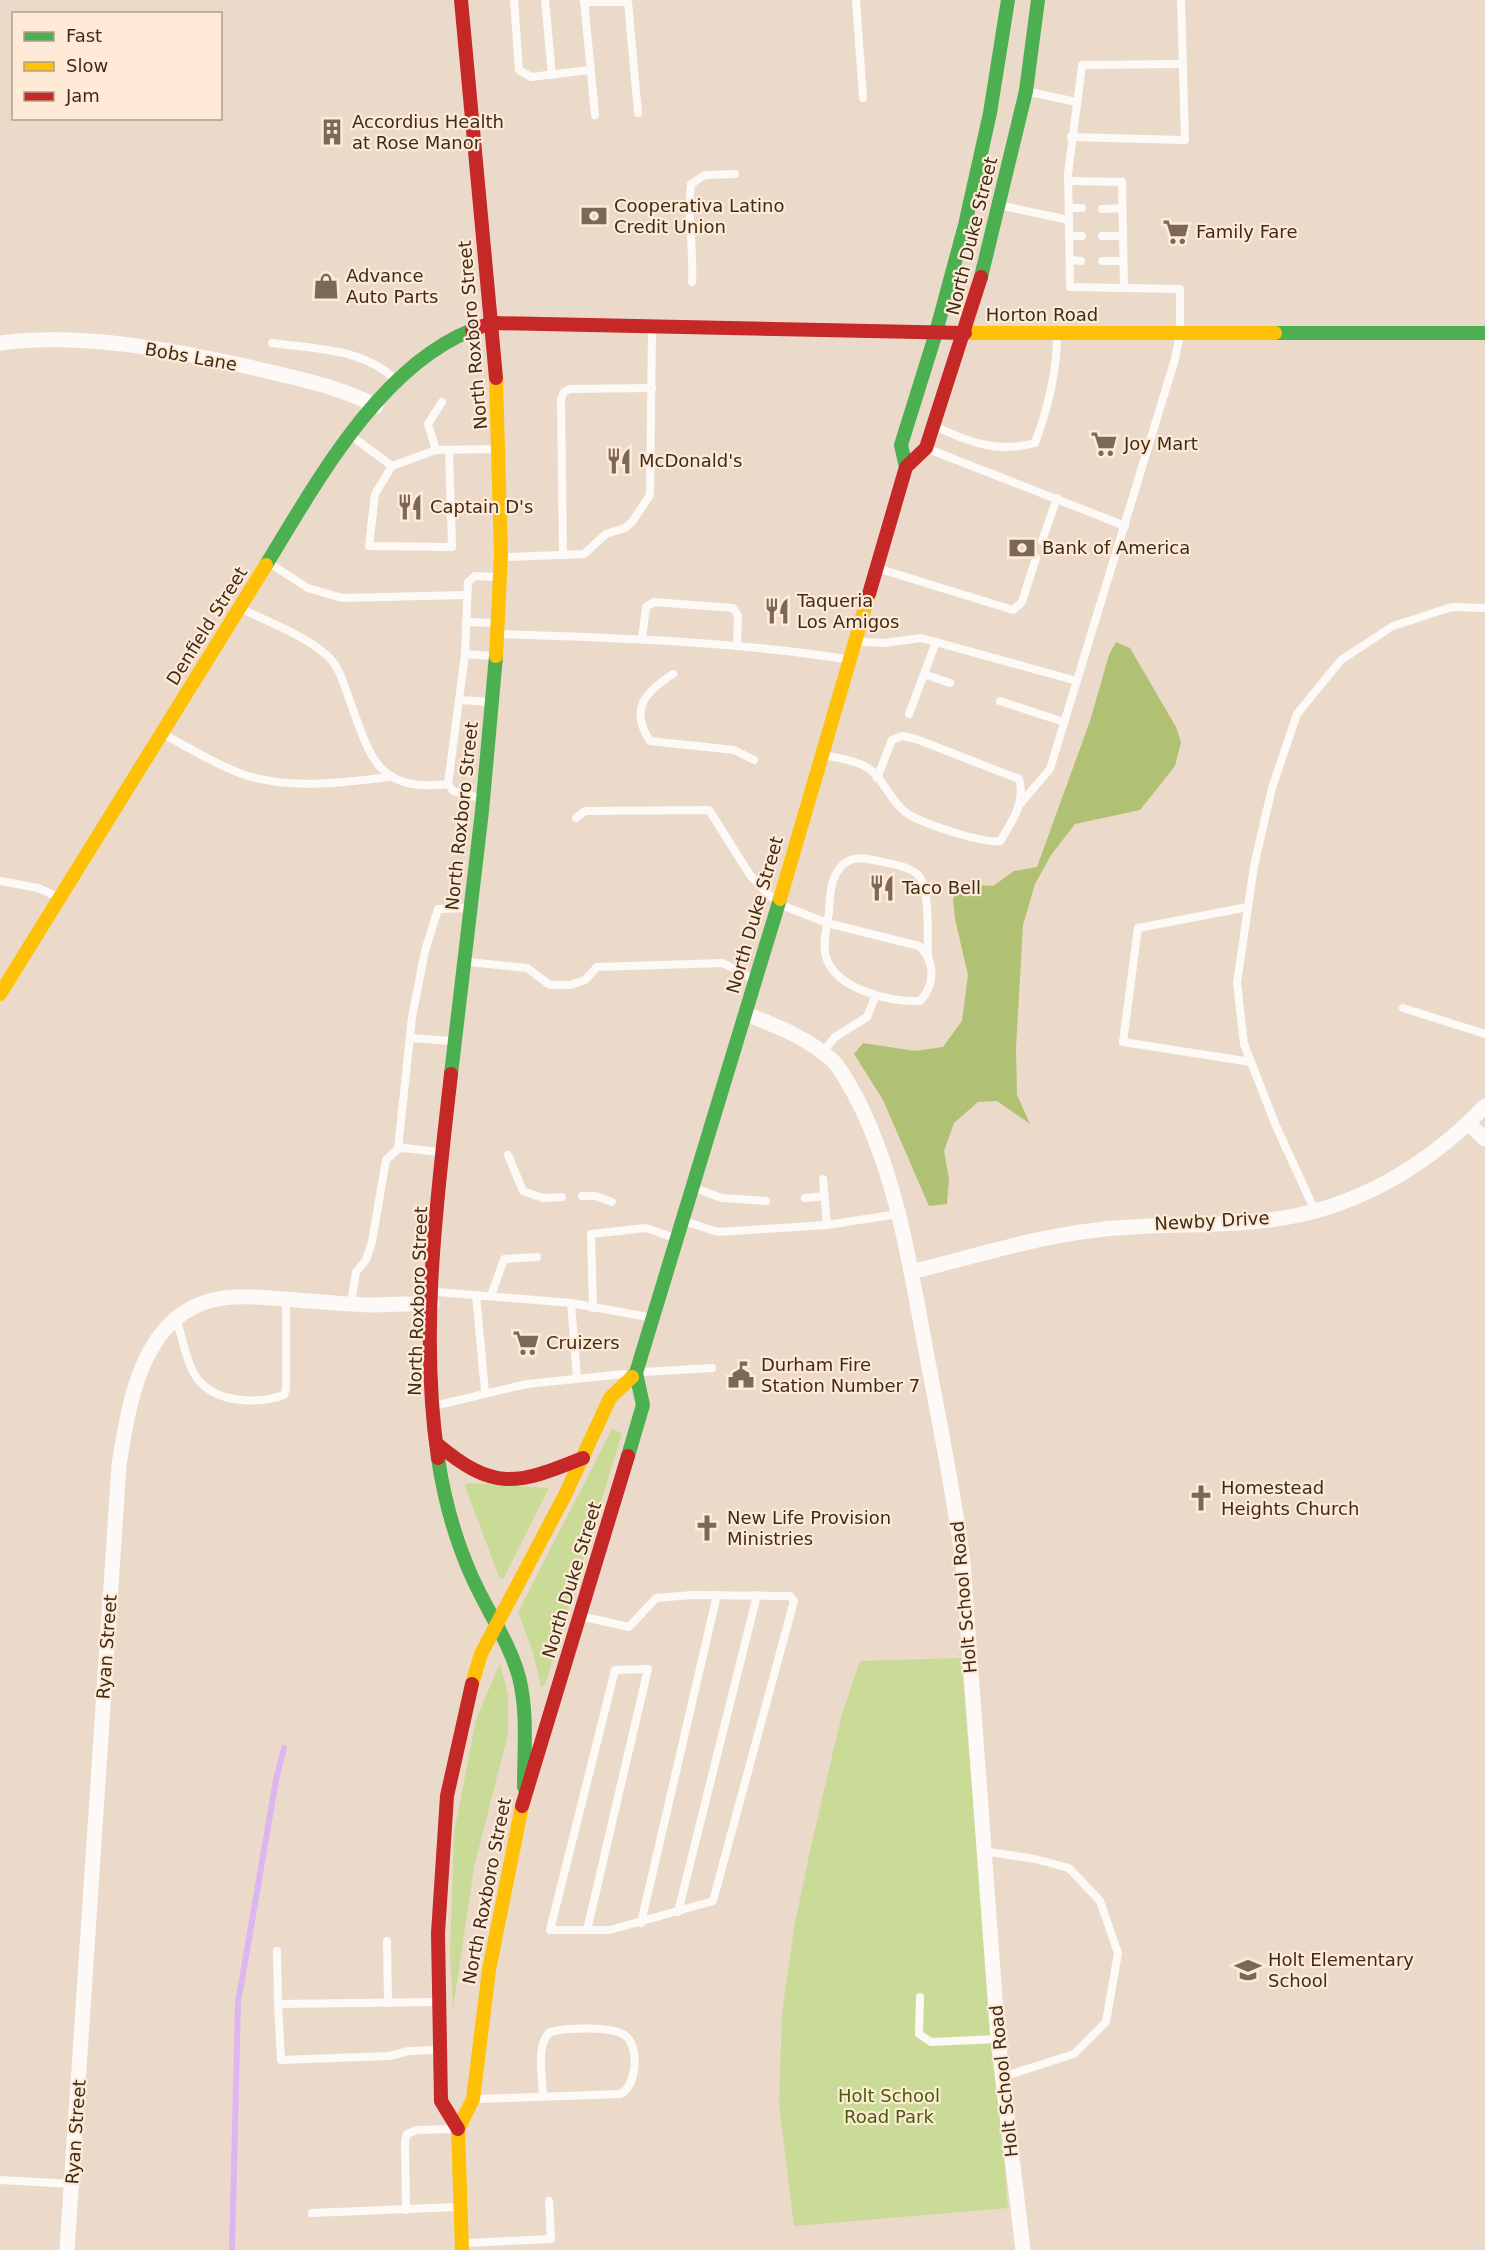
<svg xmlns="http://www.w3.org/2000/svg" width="1485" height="2250" font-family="'DejaVu Sans',sans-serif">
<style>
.green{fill:#cada97}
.forest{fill:#b0c173}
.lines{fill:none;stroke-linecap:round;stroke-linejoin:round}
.stream{stroke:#dbb6ef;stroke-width:6}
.lane{stroke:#fcf9f7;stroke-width:8}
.street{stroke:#fcf9f7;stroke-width:15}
.fast{stroke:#4caf50;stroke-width:14}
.slow{stroke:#ffc107;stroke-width:14}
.jam{stroke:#c62828;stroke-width:14}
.labels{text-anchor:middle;stroke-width:4.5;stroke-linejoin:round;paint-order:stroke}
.poi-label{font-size:18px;fill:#3f2c17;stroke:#feead6;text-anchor:start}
.street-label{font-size:18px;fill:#3f2c17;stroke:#feead6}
.park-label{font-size:18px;fill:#446003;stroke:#feead6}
</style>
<rect width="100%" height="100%" fill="#ebdaca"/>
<g class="green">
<path d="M612 1429 622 1433 545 1685 541 1687 533 1652 518 1612Z"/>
<path d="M467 1483 549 1488 503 1579 499 1577 465 1486Z"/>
<path d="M961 1658 1008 2208 794 2226 779 2105 782 2013 794 1928 811 1846 842 1714 860 1661Z"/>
<path d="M500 1663 508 1695V1734L474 1867 453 2009 450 1952 454 1833 476 1720Z"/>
</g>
<path class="forest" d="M1116 642 1130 648 1176 727 1181 742 1175 766 1140 810 1075 824 1051 855 1035 884 1023 925 1016 1048 1017 1095 1030 1124 997 1101 978 1102 954 1123 944 1151 949 1179 947 1204 929 1206 883 1100 854 1054 863 1043 915 1051 943 1047 962 1021 968 975 955 919 953 899 960 884 993 886 1014 871 1037 867 1090 721 1109 655Z"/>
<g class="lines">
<path class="stream" d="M232 2250 238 2003 276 1780 284 1748"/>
<g class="lane">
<path d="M514 0 519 70 531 77 590 70"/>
<path d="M545 0 552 75"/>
<path d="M584 0 595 115"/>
<path d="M856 0 863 98"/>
<path d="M584 2H628L638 113"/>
<path d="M1030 92 1076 102"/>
<path d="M1071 137 1185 140 1181 0"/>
<path d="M1069 181 1122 182 1124 287"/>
<path d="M1003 206 1069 220 1070 287 1180 289V333L1175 359 1050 769 1020 804"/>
<path d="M1069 208H1082"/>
<path d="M1102 209 1122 208"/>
<path d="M1069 220 1068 174 1082 65 1183 64"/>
<path d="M1069 236H1082"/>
<path d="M1102 236H1123"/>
<path d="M1070 260 1081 261"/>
<path d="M1102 261H1123"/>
<path d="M692 282C694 249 687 216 691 184L705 175 735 174"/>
<path d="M272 343C316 349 364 348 397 381"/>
<path d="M937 427C970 443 999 453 1035 443 1048 408 1057 372 1057 335"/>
<path d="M353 437 392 466 436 450 496 449"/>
<path d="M436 450 428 424 442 402"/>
<path d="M931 450 1125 526"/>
<path d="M392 466 375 494 369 546 452 547 449 450"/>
<path d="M1042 541 1057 498"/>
<path d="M563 555 561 399 564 392 570 389 652 388"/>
<path d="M506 557 584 554 606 534 625 528 632 522 650 495 652 329"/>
<path d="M269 563 308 588 342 598 467 595"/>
<path d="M880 569 1013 610 1022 602 1036 558"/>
<path d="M242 609C268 622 316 640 333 662 341 672 344 685 348 696 370 754 374 793 448 784"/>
<path d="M466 622 494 623"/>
<path d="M501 634C616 638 731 641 845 659"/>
<path d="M642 639 646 607 654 602 733 608 738 615 737 646"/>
<path d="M862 642 884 643 921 638 1077 681"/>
<path d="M465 654 468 582 475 576 496 577"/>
<path d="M673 674C645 692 629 709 650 741L734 750 754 760"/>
<path d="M924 674 950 683"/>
<path d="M460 700 488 702"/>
<path d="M1000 701 1064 722"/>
<path d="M909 714 936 642"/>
<path d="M163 734C188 747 215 764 242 774 288 790 341 783 389 777"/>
<path d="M828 756C842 759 860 761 872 771 884 782 891 800 904 811 916 822 984 844 1000 841 1012 822 1026 802 1019 779L916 739 902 736 892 740 877 778"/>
<path d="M480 798 453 791 448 784 465 654 492 656"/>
<path d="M576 818 585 811 709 810 750 875 772 898"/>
<path d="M0 881 38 888 58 897"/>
<path d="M784 906 827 923 919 946C936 962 935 985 920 1001 891 1002 836 990 826 957 822 944 827 925 829 912 830 896 830 880 840 868 848 857 861 857 873 860 886 863 906 865 917 874 931 886 927 936 928 955"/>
<path d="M1248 907 1138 928 1123 1042 1251 1062"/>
<path d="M469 962 527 968 550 985H570L585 980 597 967 723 963 751 978"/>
<path d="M1403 1008 1485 1034"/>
<path d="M410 1038 451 1041"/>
<path d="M822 1053 835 1037 867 1017 875 997"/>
<path d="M398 1149 412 1017 425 951 438 909 468 908"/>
<path d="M508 1155 523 1191 543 1198 562 1197"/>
<path d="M823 1179 827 1225"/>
<path d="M697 1189 722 1198 766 1201"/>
<path d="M582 1196H595L612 1202"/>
<path d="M805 1198 825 1196"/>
<path d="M1315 1211 1276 1126 1244 1044 1237 983 1254 866 1272 788 1297 714 1341 660 1393 626 1452 607 1485 608"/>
<path d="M687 1222 718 1232 827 1225 898 1214"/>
<path d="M437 1292 571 1303 648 1317"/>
<path d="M476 1295 485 1392"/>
<path d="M491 1296 504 1259 537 1257"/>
<path d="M351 1303 356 1272 366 1260 372 1242 386 1160 398 1149 404 1148 439 1152"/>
<path d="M571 1303 577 1378"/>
<path d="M593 1308 591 1234 646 1228 672 1237"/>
<path d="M176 1319C183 1338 187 1370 202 1384 222 1403 260 1404 284 1395L286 1389V1300"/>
<path d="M642 1372 712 1368"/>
<path d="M438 1405 527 1384 624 1374"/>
<path d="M584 1617 629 1627 656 1598 692 1595 790 1596 794 1601 713 1901 610 1930H550L615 1670 648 1669 587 1930"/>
<path d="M983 1851 1035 1859 1069 1868 1100 1901 1118 1953 1106 2022 1074 2054 1002 2077"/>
<path d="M678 1912 757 1595"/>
<path d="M641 1923 717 1595"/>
<path d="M387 1941 388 2003"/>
<path d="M277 1951 278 2004 433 2002"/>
<path d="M920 1997 919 2034 931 2042 998 2039"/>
<path d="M278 2004 281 2060 389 2056 409 2051 436 2050"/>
<path d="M478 2099 620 2094C637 2087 639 2049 627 2037 615 2025 565 2028 550 2032 535 2046 543 2078 543 2097"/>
<path d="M0 2180 73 2184"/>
<path d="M406 2210 405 2141 407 2134 417 2130 452 2129"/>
<path d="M312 2213 456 2207"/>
<path d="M466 2243 551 2239 549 2201"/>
</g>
<g class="street">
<path d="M0 343C83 332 173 350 254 368 296 378 338 386 376 406"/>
<path d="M746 1014C777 1026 808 1038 833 1061 843 1071 848 1084 855 1095 898 1177 911 1272 928 1362 941 1429 954 1495 963 1563L998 2039 1023 2250"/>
<path d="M1468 1123 1485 1139"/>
<path d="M911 1272C972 1257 1034 1237 1097 1230 1151 1223 1206 1227 1260 1221 1348 1213 1425 1169 1485 1106"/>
<path d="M67 2250 119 1465C129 1402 142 1314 217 1299 247 1294 278 1299 308 1301 330 1302 351 1305 372 1305 392 1305 412 1303 432 1304"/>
</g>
<g class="fast">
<path d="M981 277 1026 91 1038 0"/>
<path d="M1275 333H1485"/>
<path d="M906 467 901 445 935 336 965 225 990 113 1008 0"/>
<path d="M266 565C316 483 379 367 472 330"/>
<path d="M451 1074 482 811 496 656"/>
<path d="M632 1377 636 1373 780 899"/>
<path d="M628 1456 643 1405 636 1373"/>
<path d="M438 1458C444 1499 455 1539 472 1577 487 1611 509 1641 519 1677 528 1713 524 1751 524 1787"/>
</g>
<g class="slow">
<path d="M965 333H1275"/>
<path d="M496 378 501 555 496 656"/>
<path d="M780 899 869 594"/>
<path d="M0 994 266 565"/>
<path d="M472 1684 481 1654 565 1495 610 1398 632 1377"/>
<path d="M462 2250 458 2129 473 2099 489 1970 522 1806"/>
</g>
<g class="jam">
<path d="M461 0 496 378"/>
<path d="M472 330 491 323 965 333"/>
<path d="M869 594 906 467 926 448 981 277"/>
<path d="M436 1443C494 1492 516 1485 583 1458"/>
<path d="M438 1458C419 1332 437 1200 451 1074"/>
<path d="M522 1806 628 1456"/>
<path d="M458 2129 441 2101 438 1933 447 1796 472 1684"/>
</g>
</g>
<defs>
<g id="building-bare" transform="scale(2.07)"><path d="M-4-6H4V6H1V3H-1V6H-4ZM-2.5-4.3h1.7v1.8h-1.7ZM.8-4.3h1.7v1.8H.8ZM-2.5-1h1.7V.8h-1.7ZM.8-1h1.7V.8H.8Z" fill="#7b6956" stroke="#feead6" stroke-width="2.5" paint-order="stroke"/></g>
<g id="bank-bare" transform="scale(2.07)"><path d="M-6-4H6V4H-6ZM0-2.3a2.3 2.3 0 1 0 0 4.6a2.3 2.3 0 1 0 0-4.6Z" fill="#7b6956" stroke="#feead6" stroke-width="2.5" paint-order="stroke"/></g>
<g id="supermarket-bare" transform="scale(2.07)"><path d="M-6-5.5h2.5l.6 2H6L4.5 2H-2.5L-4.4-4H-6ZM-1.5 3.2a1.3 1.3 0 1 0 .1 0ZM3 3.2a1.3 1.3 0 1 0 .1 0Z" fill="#7b6956" stroke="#feead6" stroke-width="2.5" paint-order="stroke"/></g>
<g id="shop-bare" transform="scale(2.07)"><path d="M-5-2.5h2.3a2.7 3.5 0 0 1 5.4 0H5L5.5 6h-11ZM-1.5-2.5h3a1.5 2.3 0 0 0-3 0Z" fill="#7b6956" stroke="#feead6" stroke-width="2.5" paint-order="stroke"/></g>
<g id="restaurant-bare" transform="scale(2.07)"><path d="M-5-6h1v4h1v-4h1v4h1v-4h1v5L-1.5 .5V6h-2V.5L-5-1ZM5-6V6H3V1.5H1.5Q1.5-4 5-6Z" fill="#7b6956" stroke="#feead6" stroke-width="2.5" paint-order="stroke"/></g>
<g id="civic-bare" transform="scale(2.07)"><path d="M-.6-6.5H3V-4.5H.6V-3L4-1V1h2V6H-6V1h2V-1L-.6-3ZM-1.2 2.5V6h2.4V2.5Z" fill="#7b6956" stroke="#feead6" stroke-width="2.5" paint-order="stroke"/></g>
<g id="church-bare" transform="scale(2.07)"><path d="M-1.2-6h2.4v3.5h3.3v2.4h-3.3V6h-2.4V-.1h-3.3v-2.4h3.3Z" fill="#7b6956" stroke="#feead6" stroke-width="2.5" paint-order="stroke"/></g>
<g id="school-bare" transform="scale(2.07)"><path d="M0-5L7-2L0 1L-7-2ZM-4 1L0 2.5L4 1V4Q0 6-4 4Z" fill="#7b6956" stroke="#feead6" stroke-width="2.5" paint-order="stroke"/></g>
</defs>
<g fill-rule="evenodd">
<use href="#building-bare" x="332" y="132"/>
<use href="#bank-bare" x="594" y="216"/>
<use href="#supermarket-bare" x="1176" y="232"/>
<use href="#shop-bare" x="326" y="286"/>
<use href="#supermarket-bare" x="1104" y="444"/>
<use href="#restaurant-bare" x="619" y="461"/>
<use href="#restaurant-bare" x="410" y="507"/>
<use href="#bank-bare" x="1022" y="548"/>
<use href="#restaurant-bare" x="777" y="611"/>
<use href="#restaurant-bare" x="882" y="888"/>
<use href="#supermarket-bare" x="526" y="1343"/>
<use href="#civic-bare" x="741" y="1375"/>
<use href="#church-bare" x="1201" y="1498"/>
<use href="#church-bare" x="707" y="1528"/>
<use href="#school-bare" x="1248" y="1970"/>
</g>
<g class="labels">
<g class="poi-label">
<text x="352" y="128">Accordius Health<tspan x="352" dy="21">at Rose Manor</tspan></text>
<text x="614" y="212">Cooperativa Latino<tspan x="614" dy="21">Credit Union</tspan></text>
<text x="1196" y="238">Family Fare</text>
<text x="346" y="282">Advance<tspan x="346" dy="21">Auto Parts</tspan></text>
<text x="1124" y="450">Joy Mart</text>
<text x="639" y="467">McDonald's</text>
<text x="430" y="513">Captain D's</text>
<text x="1042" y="554">Bank of America</text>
<text x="797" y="607">Taqueria<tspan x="797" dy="21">Los Amigos</tspan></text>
<text x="902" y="894">Taco Bell</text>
<text x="546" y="1349">Cruizers</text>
<text x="761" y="1371">Durham Fire<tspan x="761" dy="21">Station Number 7</tspan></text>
<text x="1221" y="1494">Homestead<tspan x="1221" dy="21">Heights Church</tspan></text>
<text x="727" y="1524">New Life Provision<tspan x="727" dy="21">Ministries</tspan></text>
<text x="1268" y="1966">Holt Elementary<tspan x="1268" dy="21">School</tspan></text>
</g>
<g class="street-label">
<text transform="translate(972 236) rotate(-76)" y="6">North Duke Street</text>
<text x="1042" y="321">Horton Road</text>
<text transform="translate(473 335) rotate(-95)" y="6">North Roxboro Street</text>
<text transform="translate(191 357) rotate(10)" y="6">Bobs Lane</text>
<text transform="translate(207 626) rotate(-58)" y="6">Denfield Street</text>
<text transform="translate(462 816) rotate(-84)" y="6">North Roxboro Street</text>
<text transform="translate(755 915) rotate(-74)" y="6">North Duke Street</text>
<text transform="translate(1212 1221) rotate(-3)" y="6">Newby Drive</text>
<text transform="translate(418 1301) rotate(-88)" y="6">North Roxboro Street</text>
<text transform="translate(572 1580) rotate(-73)" y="6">North Duke Street</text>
<text transform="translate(964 1597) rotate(-95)" y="6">Holt School Road</text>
<text transform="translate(107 1647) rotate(-86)" y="6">Ryan Street</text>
<text transform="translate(487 1891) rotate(-79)" y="6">North Roxboro Street</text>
<text transform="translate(1004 2081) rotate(-96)" y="6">Holt School Road</text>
<text transform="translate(76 2132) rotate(-86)" y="6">Ryan Street</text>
</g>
<g class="park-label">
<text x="889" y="2102">Holt School<tspan x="889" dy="21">Road Park</tspan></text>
</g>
</g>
<rect x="12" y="12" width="210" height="108" fill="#feead6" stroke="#b29e8a" stroke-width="1.5"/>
<rect x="24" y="32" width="30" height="9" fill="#4caf50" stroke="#b29e8a" stroke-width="1.5"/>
<text x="66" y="42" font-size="18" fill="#3f2c17">Fast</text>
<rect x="24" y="62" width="30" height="9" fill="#ffc107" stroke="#b29e8a" stroke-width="1.5"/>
<text x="66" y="72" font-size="18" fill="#3f2c17">Slow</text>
<rect x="24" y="92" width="30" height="9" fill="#c62828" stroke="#b29e8a" stroke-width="1.5"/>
<text x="66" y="102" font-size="18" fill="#3f2c17">Jam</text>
</svg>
